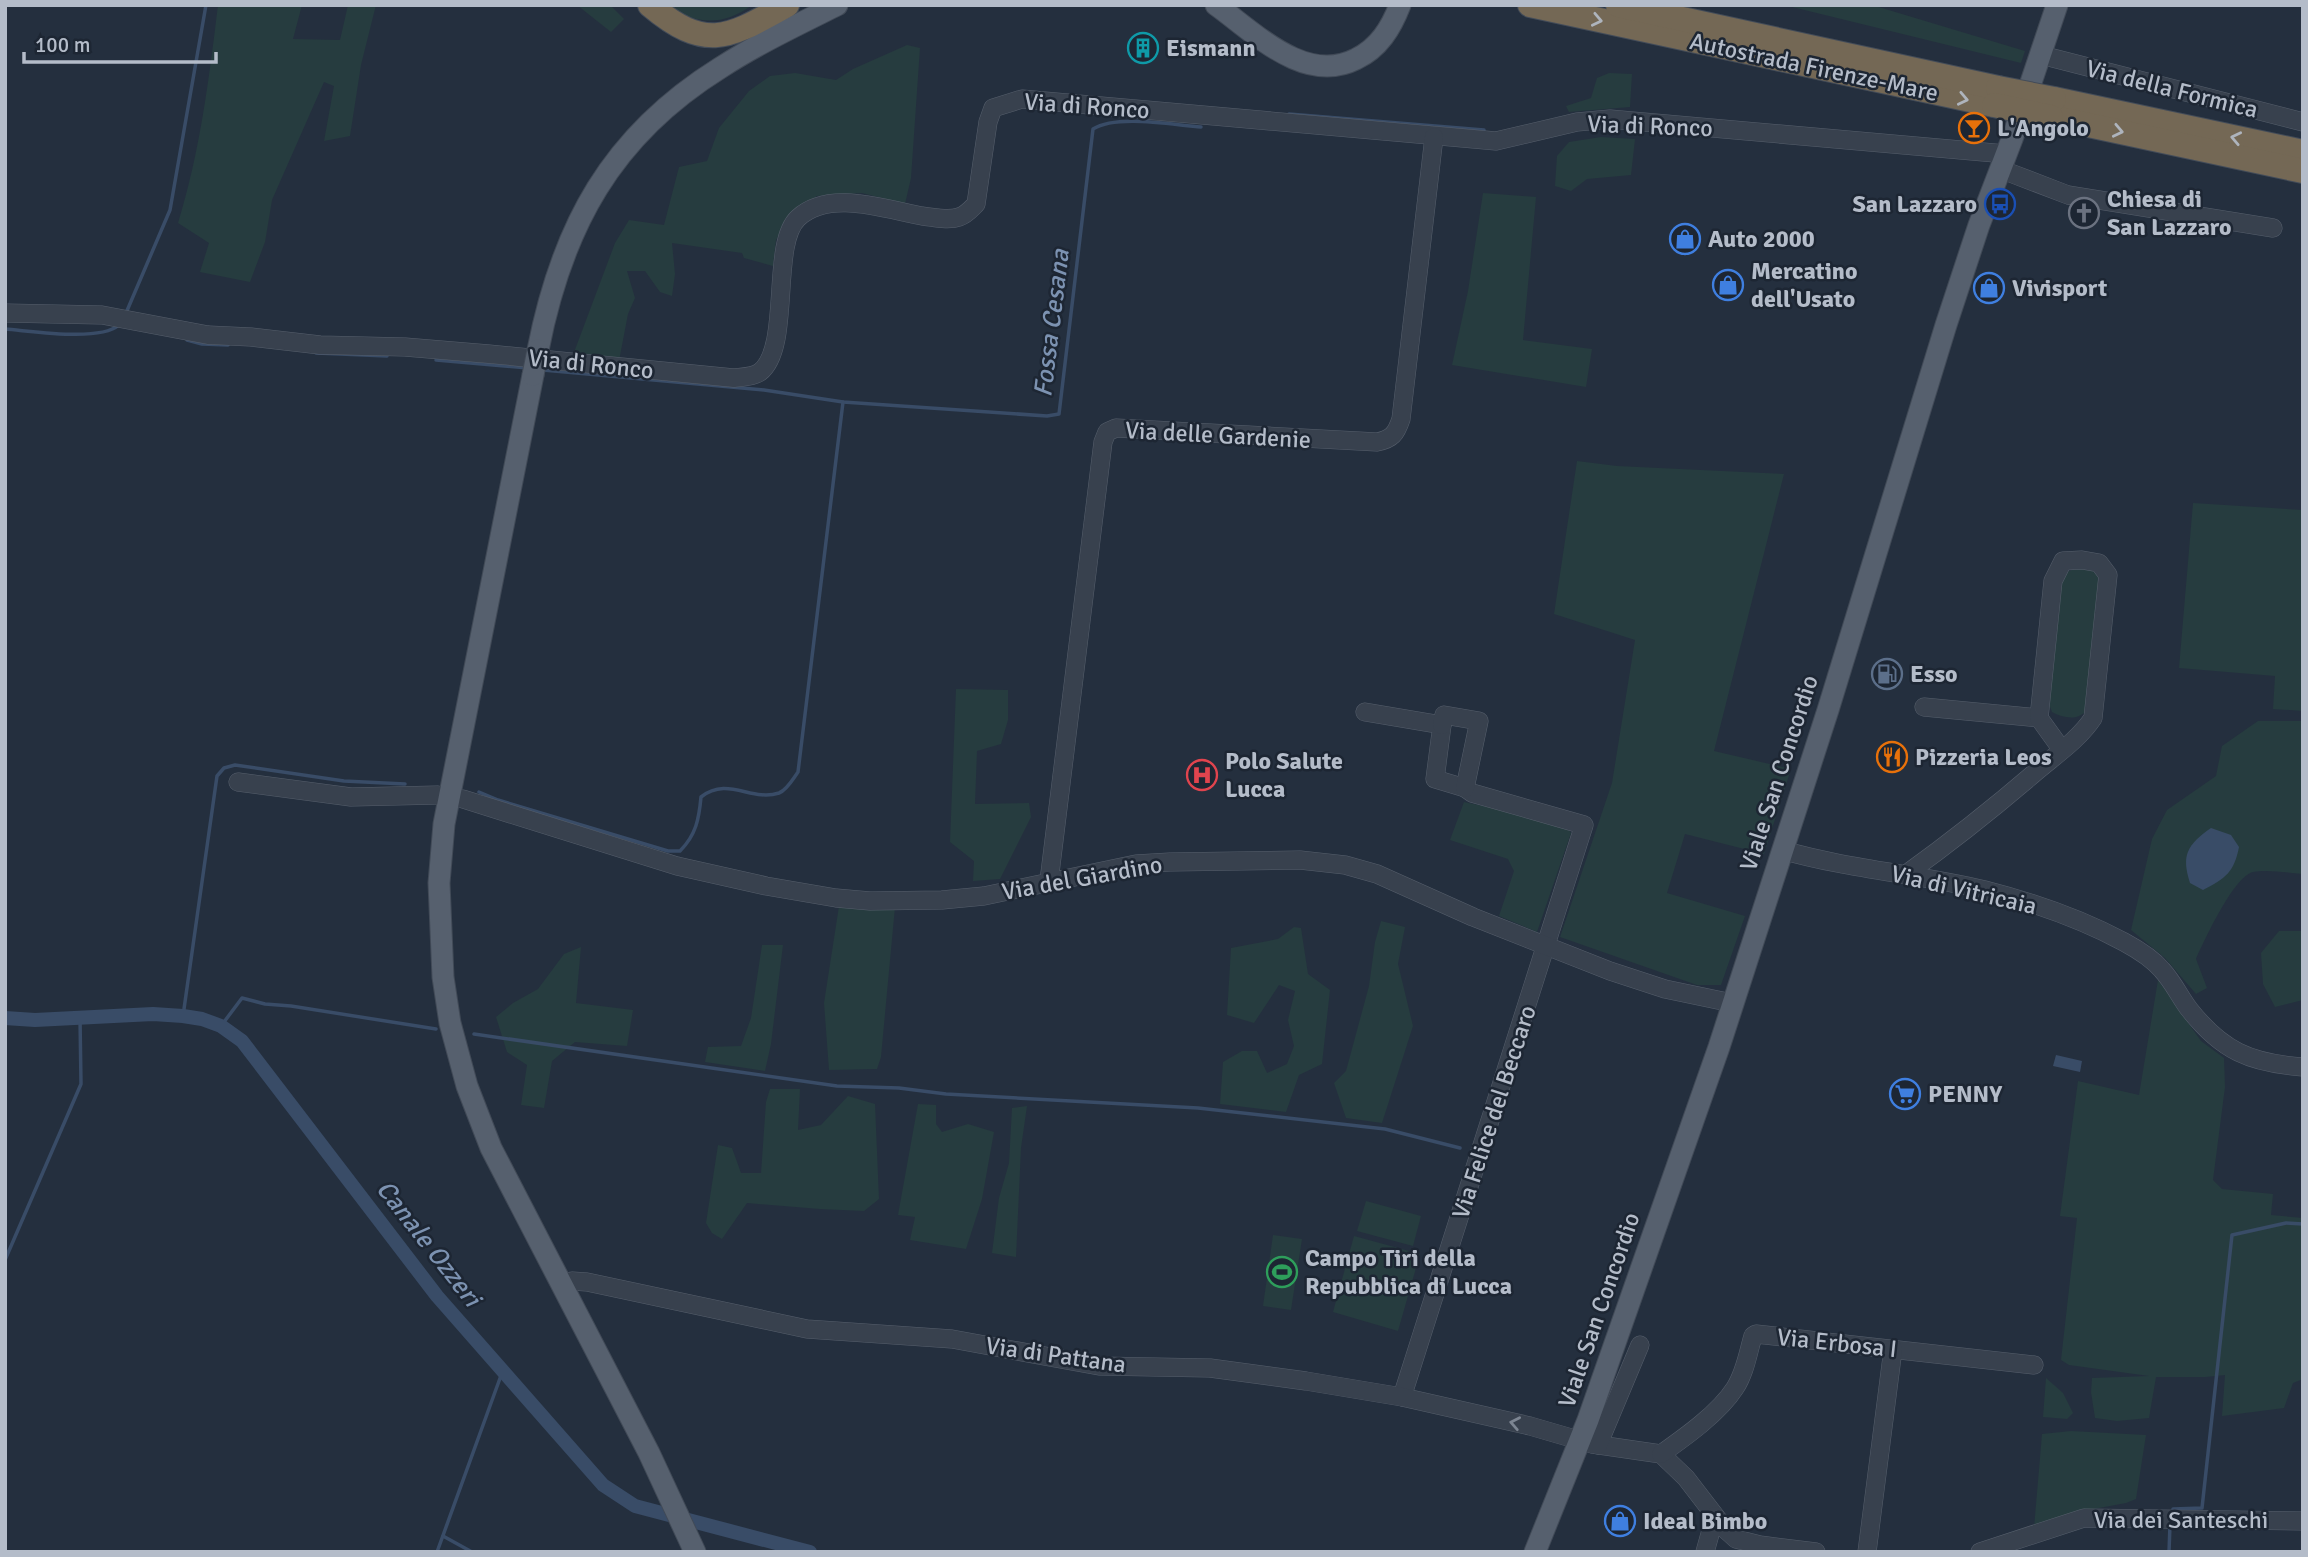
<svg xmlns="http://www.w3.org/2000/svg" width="2308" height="1557" font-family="Signika,sans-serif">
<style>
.green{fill:#263c3f}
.water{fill:#394c67}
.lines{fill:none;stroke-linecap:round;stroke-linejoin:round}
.stream{stroke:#394c67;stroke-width:3.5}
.canal{stroke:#394c67;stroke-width:14}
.minor-casing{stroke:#565f6c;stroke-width:19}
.major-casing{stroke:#414a57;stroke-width:23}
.highway-casing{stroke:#434c59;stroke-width:26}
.minor{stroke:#38414e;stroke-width:18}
.major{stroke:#56606e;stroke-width:21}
.highway{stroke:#746855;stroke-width:24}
.major-bridge-casing{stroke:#414a57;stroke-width:23;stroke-linecap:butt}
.highway-bridge-casing{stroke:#434c59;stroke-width:26;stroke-linecap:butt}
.major-bridge{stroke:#56606e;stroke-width:21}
.highway-bridge{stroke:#746855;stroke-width:24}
.oneway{stroke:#aeb4bd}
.oneway2{stroke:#7c8592}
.labels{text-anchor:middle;stroke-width:5;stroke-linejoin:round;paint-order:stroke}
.poi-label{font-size:24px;font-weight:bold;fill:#b4bcc9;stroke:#1d2633;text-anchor:start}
.street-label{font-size:24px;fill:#b4bcc9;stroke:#1d2633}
.water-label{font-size:26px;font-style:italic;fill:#7c92b1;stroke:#1d2633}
</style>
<rect width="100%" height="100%" fill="#242f3e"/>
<g class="green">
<path d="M218 5H302L293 39 340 40 348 5H376L361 65 350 136 324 141 334 86 324 82 272 200 265 242 250 282 200 272 209 243 178 223C200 152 209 79 218 5Z"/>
<path d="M577 5H610L624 19 611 32Z"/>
<path d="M658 5H752C718 30 693 21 658 5Z"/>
<path d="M1784 5H1872L2025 51 2021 63Z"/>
<path d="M907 45 920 48 911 178 905 204 862 193 817 196 791 213 776 240 773 266 744 258 742 253 672 243 675 274 672 296 660 292 645 271H627L635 298 628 314 619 361 573 355 615 243 629 220 664 225 679 167 707 161 719 128 749 91 770 76 795 73 836 80 853 69Z"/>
<path d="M1609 73 1632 74 1630 107 1569 112 1566 106 1591 98 1597 78Z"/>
<path d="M1601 137 1635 139 1631 175 1587 179 1571 191 1555 186 1557 156 1569 142Z"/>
<path d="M1483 193 1536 197 1523 340 1592 349 1586 387 1452 365 1468 291Z"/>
<path d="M1577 461 1617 466 1784 474 1714 751 1791 769 1764 854 1685 834 1667 893 1745 916 1721 985H1697L1560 937 1612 783 1635 640 1554 614Z"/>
<path d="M2193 503 2303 510V711L2273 709 2275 676 2179 668Z"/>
<path d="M2077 568C2090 569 2096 570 2101 583L2086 711C2077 721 2063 718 2052 712L2049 704 2060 582 2067 572Z"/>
<path d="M956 689 1008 690V720L1001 744 977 751 975 804 1029 803 1031 817 1000 879 973 881 974 861 950 842Z"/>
<path d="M2258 721H2303V874C2287 873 2268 869 2253 872 2234 876 2204 941 2196 959L2207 988 2196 994 2165 958 2131 930 2152 839 2167 810 2216 776 2222 746Z"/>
<path d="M1464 802 1564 823 1571 833 1537 932 1499 916 1514 871 1508 859 1450 840Z"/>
<path d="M839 906 895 907 881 1057 877 1069 829 1070 824 1003Z"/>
<path d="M1381 921 1405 927 1398 964 1413 1026 1382 1123 1346 1118 1334 1083 1346 1071 1369 986 1375 942Z"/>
<path d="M1294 927 1301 928 1308 974 1330 990 1322 1064 1299 1075 1286 1112 1220 1104 1223 1062 1242 1051H1257L1267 1073 1287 1064 1294 1046 1288 1020 1295 991 1279 985 1254 1023 1227 1015 1231 948 1278 939Z"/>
<path d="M2279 931H2303V1000L2275 1007 2263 984 2261 953Z"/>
<path d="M762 945H783L771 1044 765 1071 705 1062 708 1047 741 1046 751 1018Z"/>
<path d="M581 947 576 1003 633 1010 627 1046 575 1042 552 1061 544 1108 521 1105 527 1065 507 1052 496 1017 513 1003 538 989 564 954Z"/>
<path d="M2158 980 2201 1041 2224 1058 2225 1087 2213 1180 2222 1189 2273 1194 2271 1215 2303 1218V1379L2293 1383 2284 1408 2222 1416 2225 1375 2205 1377H2156L2149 1418 2117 1421 2095 1418 2091 1392 2092 1378 2149 1376 2069 1365 2061 1360 2077 1218 2060 1216 2078 1081 2139 1095Z"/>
<path d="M770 1089H800L798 1130 821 1125 848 1096 875 1104 879 1199 864 1211 820 1209 747 1203 722 1239 712 1233 706 1223 718 1145 732 1148 741 1173H761L766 1102Z"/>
<path d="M918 1104 936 1105V1124L942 1132 968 1124 994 1132 982 1199 966 1249 910 1240 915 1217 898 1215Z"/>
<path d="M1027 1106 1021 1148 1016 1257 992 1253 999 1198 1009 1163 1012 1108Z"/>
<path d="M1366 1201 1421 1216 1413 1246 1357 1231Z"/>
<path d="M1273 1235 1302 1239 1291 1310 1263 1306Z"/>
<path d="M1354 1236 1420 1254 1398 1331 1333 1312Z"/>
<path d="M2046 1378 2063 1393 2073 1413 2067 1419 2043 1417Z"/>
<path d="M2071 1431 2146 1435 2136 1499 2126 1503 2083 1511 2034 1528 2042 1434Z"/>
</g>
<g class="water">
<path d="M2211 828 2231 835 2239 847C2234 872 2226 878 2203 890L2190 883C2181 855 2187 845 2211 828Z"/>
<path d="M2056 1055 2082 1061 2080 1072 2053 1066Z"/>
</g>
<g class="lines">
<g class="stream">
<path d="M1289 114 1484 130"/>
<path d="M126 313 170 210 206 5"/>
<path d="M5 329C32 331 99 342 119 325"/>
<path d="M187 340 202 344 228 345"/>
<path d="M316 353 387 356"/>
<path d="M436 360 528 368"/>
<path d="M543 370 764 390 843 402 1047 416 1059 414 1093 129C1117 114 1173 125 1201 127"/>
<path d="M479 792 498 800 668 851H680C696 835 699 819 701 797 728 776 751 802 779 793 787 790 793 779 798 772L843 402"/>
<path d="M183 1016 217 776 224 768 235 765 344 781 405 784"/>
<path d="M221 1026 242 998 265 1004 291 1006 436 1029"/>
<path d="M474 1034 837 1086 899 1088 946 1094 1198 1108 1385 1129 1460 1148"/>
<path d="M5 1260 81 1084 80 1018"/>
<path d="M2173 1509 2202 1508 2232 1235 2286 1223 2303 1224"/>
<path d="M443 1536 472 1552"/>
<path d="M437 1552 503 1370"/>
<path d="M2169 1552 2170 1525"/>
</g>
<path class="canal" d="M5 1018 35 1020 153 1014 183 1016 202 1019 221 1026 242 1041 437 1296 603 1485 635 1506 810 1552"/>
<g class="minor-casing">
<g id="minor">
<path d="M2041 55 2303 122"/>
<path d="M2000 169 2068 195 2273 228"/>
<path d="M5 313 102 315 208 335 251 337 320 345 405 347 489 354 734 378C742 377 753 377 760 372 792 347 770 244 798 218 829 189 884 209 922 216 933 217 948 221 959 217 966 215 971 209 976 204L988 122 993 108 1022 99 1496 141 1577 122 1610 119 2006 154"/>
<path d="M1924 707 2039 718"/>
<path d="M1365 712 1442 725 1435 779 1465 788 1472 793 1584 825 1402 1397"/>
<path d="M1442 725 1444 715 1479 721 1465 788"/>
<path d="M238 782 351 797 438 795"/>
<path d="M463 799 677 866 766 886 836 898 870 901 942 900 984 896 1136 864 1170 862 1300 860 1345 865 1377 874 1473 917 1610 971 1665 989 1732 1003"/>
<path d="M1782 850C1848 869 1918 874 1985 890 2032 902 2081 919 2124 942 2137 949 2152 958 2162 970 2173 982 2180 997 2189 1009 2222 1051 2250 1063 2303 1067"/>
<path d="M1905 875C1951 842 1995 807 2038 770 2057 754 2079 739 2093 718L2108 575 2099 563 2082 560 2063 561 2053 581 2039 718 2062 750"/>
<path d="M1049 881 1103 442 1107 432 1116 428 1377 442C1392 439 1396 434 1401 419L1434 137"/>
<path d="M572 1281 587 1282 807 1329 952 1339 1099 1366 1210 1368 1306 1381 1402 1397 1530 1426 1592 1444 1661 1454 1686 1478 1726 1530 1736 1539 1760 1545 1816 1552"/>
<path d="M1598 1445 1640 1345"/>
<path d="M1661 1454C1685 1437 1719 1413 1735 1388 1745 1373 1748 1353 1753 1336L1756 1334 2034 1365"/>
<path d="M1705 1552 1715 1516"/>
<path d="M1867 1552 1893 1349"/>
<path d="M1980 1552 2084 1518 2303 1521"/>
</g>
</g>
<g class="major-casing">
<g id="major">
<path d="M1216 5C1255 33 1305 85 1356 59 1379 48 1391 28 1400 5"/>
<path d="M538 350C562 227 611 136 720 68 757 44 797 25 837 5"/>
<path d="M533 375 444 824 439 883 443 977 450 1023 467 1086 491 1148 649 1453 695 1552"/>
<path d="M1535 1552 1588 1420 1719 1047 1828 710 1946 325 1979 225 2012 139 2057 5"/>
</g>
</g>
<g class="highway-casing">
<g id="highway">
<path d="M650 5C707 53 729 37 787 5"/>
<path d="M1530 5 1994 105"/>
<path d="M1618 5 1998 88"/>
<path d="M2054 99 2303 152"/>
<path d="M2051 117 2303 171"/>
</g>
</g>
<use href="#minor" class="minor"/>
<use href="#major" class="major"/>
<use href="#highway" class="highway"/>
<g class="major-bridge-casing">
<path id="major-bridge" d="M533 375 538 350"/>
</g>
<g class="highway-bridge-casing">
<g id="highway-bridge">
<path d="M1998 88 2054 99"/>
<path d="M1994 105 2051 117"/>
</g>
</g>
<use href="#major-bridge" class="major-bridge"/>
<use href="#highway-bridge" class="highway-bridge"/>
</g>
<defs><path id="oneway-chevron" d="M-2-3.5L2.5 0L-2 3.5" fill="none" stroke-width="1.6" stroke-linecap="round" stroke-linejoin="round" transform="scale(1.75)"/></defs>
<g class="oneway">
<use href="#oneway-chevron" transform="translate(1597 20) rotate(12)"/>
<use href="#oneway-chevron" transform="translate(1963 99) rotate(12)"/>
<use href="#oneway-chevron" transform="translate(2118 131) rotate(12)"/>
<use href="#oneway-chevron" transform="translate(2236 138) rotate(-168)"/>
</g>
<use class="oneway2" href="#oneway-chevron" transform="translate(1515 1423) rotate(-169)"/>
<defs>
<g id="building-ring" transform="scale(1.575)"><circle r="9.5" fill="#1d2633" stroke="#0f9aa8" stroke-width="1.5"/><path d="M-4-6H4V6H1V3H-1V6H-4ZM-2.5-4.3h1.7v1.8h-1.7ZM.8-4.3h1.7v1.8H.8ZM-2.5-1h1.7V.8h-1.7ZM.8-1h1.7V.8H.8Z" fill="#0f9aa8"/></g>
<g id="bar-ring" transform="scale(1.575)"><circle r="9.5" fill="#1d2633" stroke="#e8710a" stroke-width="1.5"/><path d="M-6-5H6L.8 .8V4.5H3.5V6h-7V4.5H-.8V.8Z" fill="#e8710a"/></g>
<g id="bus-ring" transform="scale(1.575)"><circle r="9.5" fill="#1d2633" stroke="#1a4fb4" stroke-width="1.5"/><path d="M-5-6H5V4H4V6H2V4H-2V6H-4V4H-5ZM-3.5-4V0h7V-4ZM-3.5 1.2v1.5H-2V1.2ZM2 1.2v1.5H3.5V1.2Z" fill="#1a4fb4"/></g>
<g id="church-ring" transform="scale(1.575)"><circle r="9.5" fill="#1d2633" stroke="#6b7280" stroke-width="1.5"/><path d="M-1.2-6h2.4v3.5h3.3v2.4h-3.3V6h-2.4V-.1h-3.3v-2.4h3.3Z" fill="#6b7280"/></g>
<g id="shop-ring" transform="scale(1.575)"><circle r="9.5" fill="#1d2633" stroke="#3f7fe0" stroke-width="1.5"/><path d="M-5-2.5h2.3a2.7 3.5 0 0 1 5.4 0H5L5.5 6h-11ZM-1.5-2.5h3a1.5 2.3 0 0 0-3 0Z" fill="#3f7fe0"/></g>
<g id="fuel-ring" transform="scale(1.575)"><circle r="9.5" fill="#1d2633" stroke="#5c6f8a" stroke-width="1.5"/><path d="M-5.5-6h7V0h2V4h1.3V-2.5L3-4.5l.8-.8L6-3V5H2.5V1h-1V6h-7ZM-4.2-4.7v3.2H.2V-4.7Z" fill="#5c6f8a"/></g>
<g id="restaurant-ring" transform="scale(1.575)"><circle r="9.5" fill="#1d2633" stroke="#e8710a" stroke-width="1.5"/><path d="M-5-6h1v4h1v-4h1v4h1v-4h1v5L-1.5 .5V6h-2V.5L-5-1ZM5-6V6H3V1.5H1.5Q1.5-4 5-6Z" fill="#e8710a"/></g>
<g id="hospital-ring" transform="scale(1.575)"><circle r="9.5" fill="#1d2633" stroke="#e0444e" stroke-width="1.5"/><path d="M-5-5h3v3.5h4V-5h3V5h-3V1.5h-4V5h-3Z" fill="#e0444e"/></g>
<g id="supermarket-ring" transform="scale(1.575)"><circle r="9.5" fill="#1d2633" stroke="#3f7fe0" stroke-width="1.5"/><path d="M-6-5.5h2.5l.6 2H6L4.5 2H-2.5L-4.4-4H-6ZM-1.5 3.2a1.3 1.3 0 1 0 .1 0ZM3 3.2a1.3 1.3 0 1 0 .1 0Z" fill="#3f7fe0"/></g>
<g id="stadium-ring" transform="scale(1.575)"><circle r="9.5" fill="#1d2633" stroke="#2e9e5b" stroke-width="1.5"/><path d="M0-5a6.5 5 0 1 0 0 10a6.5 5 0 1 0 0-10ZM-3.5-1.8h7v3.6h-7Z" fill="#2e9e5b"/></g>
</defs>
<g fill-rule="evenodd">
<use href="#building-ring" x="1143" y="48"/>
<use href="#bar-ring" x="1974" y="128"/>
<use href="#bus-ring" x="2000" y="204"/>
<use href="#church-ring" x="2084" y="213"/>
<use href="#shop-ring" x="1685" y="239"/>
<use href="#shop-ring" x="1728" y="285"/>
<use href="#shop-ring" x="1989" y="288"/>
<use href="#fuel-ring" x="1887" y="674"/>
<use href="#restaurant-ring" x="1892" y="757"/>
<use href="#hospital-ring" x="1202" y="775"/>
<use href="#supermarket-ring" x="1905" y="1094"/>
<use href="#stadium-ring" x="1282" y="1272"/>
<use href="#shop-ring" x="1620" y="1521"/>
</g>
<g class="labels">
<g class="poi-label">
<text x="1166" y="56">Eismann</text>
<text x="1997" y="136">L'Angolo</text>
<text x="2107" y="207">Chiesa di<tspan x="2107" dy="28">San Lazzaro</tspan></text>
<text x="1977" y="212" text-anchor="end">San Lazzaro</text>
<text x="1708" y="247">Auto 2000</text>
<text x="1751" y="279">Mercatino<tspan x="1751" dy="28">dell'Usato</tspan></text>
<text x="2012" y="296">Vivisport</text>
<text x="1910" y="682">Esso</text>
<text x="1915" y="765">Pizzeria Leos</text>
<text x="1225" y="769">Polo Salute<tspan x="1225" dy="28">Lucca</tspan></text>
<text x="1928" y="1102">PENNY</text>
<text x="1305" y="1266">Campo Tiri della<tspan x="1305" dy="28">Repubblica di Lucca</tspan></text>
<text x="1643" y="1529">Ideal Bimbo</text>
</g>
<g class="street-label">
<text transform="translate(1814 67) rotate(12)" y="8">Autostrada Firenze-Mare</text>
<text transform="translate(2172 89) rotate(14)" y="8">Via della Formica</text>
<text transform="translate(1087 106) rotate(4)" y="8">Via di Ronco</text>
<text transform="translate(1650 126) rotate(2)" y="8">Via di Ronco</text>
<text transform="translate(591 364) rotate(6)" y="8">Via di Ronco</text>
<text transform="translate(1218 435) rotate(3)" y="8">Via delle Gardenie</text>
<text transform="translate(1779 773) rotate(-72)" y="8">Viale San Concordio</text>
<text transform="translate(1082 878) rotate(-10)" y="8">Via del Giardino</text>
<text transform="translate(1964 890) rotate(13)" y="8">Via di Vitricaia</text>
<text transform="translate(1494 1112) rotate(-72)" y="8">Via Felice del Beccaro</text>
<text transform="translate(1599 1310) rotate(-71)" y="8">Viale San Concordio</text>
<text transform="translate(1837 1343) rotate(6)" y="8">Via Erbosa I</text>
<text transform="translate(1056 1355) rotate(8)" y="8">Via di Pattana</text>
<text x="2181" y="1528">Via dei Santeschi</text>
</g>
<g class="water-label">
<text transform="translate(1051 323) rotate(-83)" y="9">Fossa Cesana</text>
<text transform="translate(429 1243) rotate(52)" y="9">Canale Ozzeri</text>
</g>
</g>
<rect width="2308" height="1557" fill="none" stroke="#b4bcc9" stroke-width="14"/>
<path d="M24 52v10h192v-10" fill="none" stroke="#b4bcc9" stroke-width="3.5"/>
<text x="35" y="52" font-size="21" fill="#b4bcc9" stroke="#1d2633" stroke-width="5" paint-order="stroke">100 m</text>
</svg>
